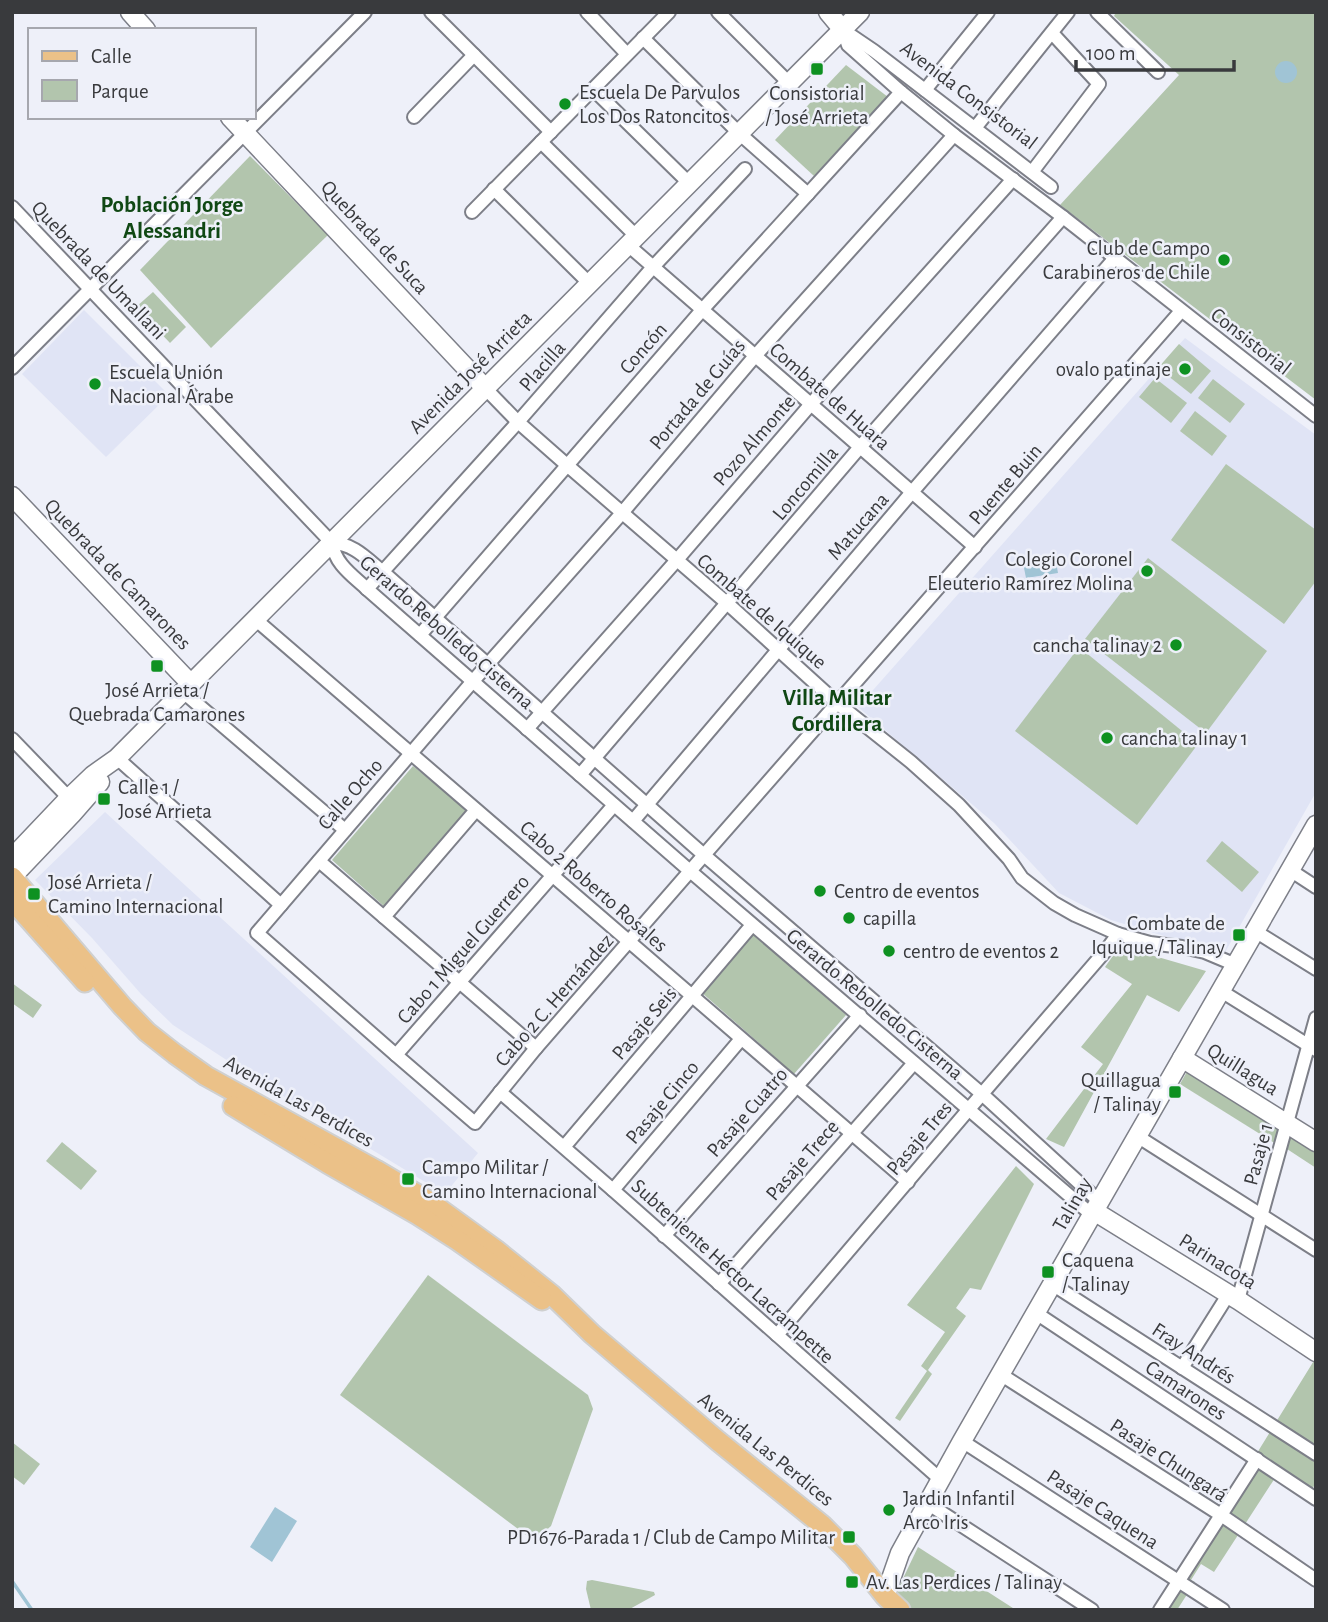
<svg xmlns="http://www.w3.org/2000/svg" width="1328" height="1622" font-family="'Alegreya Sans',sans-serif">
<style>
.built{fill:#e0e4f5}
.green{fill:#b2c5ad}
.water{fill:#a0c4d5}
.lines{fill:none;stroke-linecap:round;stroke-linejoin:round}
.stream{stroke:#a0c4d5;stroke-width:3.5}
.street-casing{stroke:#7d7f88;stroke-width:16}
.secondary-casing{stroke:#7d7f88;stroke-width:21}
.primary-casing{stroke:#cfd0d0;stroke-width:23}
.street{stroke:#fff;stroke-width:12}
.secondary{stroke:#fff;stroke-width:18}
.primary{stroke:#ebc188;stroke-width:19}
.poi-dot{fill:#0e9121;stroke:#eef0f9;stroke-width:2.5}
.labels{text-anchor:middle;stroke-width:5;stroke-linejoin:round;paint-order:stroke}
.poi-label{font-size:21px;fill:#393a3d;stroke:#eef0f9;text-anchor:start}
.street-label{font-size:21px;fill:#393a3d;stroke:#eef0f9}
.neighbourhood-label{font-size:23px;font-weight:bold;fill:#104814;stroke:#eef0f9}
</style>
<rect width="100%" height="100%" fill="#eef0f9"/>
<g class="built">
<path d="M84 310 169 395 106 457 22 374Z"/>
<path d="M1185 338 1316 435V792L1224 954 1111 920 1059 893 994 823 858 707Z"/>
<path d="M105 812 478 1153 445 1194 265 1085 173 1025 141 994 92 938 35 880Z"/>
</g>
<g class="green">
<path d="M1116 12H1316V400L1060 205 1179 75 1114 16Z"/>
<path d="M846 65 888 97 814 176 775 140Z"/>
<path d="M250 156 328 235 211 348 140 270Z"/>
<path d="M153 292 186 327 170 343 136 307Z"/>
<path d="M1179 344 1211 371 1191 394 1158 368Z"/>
<path d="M1155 378 1187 403 1171 423 1139 397Z"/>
<path d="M1213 379 1245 404 1230 423 1198 398Z"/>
<path d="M1195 411 1227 436 1212 456 1180 431Z"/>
<path d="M1226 464 1316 530V581L1284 624 1171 540Z"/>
<path d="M1148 558 1267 651 1206 733 1085 639Z"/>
<path d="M1079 647 1198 744 1137 825 1015 731Z"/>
<path d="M413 766 468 810 386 908 332 860Z"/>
<path d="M1222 841 1259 872 1242 892 1206 861Z"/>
<path d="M753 932 846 1015 794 1074 701 992Z"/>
<path d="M1120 946 1206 971 1179 1012 1147 995 1064 1147 1046 1139 1103 1064 1081 1047 1132 984 1105 967Z"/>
<path d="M12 983 42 1005 33 1018 12 1003Z"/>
<path d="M1189 1068 1282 1126 1276 1144 1180 1084Z"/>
<path d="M1292 1131 1316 1146V1168L1287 1149Z"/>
<path d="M62 1142 97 1171 81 1190 46 1161Z"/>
<path d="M1016 1166 1034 1184 981 1290 970 1288 956 1308 966 1316 928 1370 932 1374 900 1421 895 1418 927 1371 921 1366 945 1332 907 1305Z"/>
<path d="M428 1275 588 1395 593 1409 551 1526 534 1541 340 1395Z"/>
<path d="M1315 1359 1316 1483 1306 1498 1275 1478 1214 1572 1201 1564 1191 1580 1195 1582 1177 1610H1160Z"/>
<path d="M12 1442 40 1464 24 1485 12 1476Z"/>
<path d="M918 1547 1016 1610H888Z"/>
<path d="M592 1580 654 1592 655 1595 628 1610H591L586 1589 587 1581Z"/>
</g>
<g class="water">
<circle cx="1286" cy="72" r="11"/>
<path d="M1055 557 1058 573 1026 578 1023 563Z"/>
<path d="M275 1507 297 1521 272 1562 250 1547Z"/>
</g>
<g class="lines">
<path class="stream" d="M12 1581 32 1610"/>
<g class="street-casing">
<g id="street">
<path d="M431 12 551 132"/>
<path d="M587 12 627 54"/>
<path d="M718 12 790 84"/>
<path d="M1097 12 1158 72"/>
<path d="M843 30 848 45 901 92 954 135 1063 217 1316 416"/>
<path d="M843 30 874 51 1051 187"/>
<path d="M643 38 740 134 808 194"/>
<path d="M593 89 690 184"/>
<path d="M925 90 988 12"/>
<path d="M414 117 474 55"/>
<path d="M975 128 1068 12"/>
<path d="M954 135 755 356 622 513 473 681 257 933 396 1055 475 1123 536 1048 704 855 1181 311"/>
<path d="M541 142 637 237"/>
<path d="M1032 172 1099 84 1052 33"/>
<path d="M494 189 590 284"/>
<path d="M12 207 332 543"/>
<path d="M472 212 669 12"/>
<path d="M628 245 975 547"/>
<path d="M12 368 365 12"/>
<path d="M486 389 518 422 568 466 728 604 837 703 911 762 959 805 1009 859 1022 878 1054 903 1075 915 1118 934 1150 943 1182 947 1205 952 1236 965"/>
<path d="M332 543C335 564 352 575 367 589L690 871 1092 1215"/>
<path d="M332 543C353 543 367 559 383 572L704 855 982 1094 1100 1202"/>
<path d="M367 589 518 422 653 267 745 169"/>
<path d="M255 619 908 1182"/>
<path d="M420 635 702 310 901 92"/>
<path d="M182 691 345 830"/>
<path d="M527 729 676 561 811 404 1013 179"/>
<path d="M12 739 69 798"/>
<path d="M117 758 281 905"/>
<path d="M580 775 860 447 1063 217"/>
<path d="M633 821 912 492 1115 258"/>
<path d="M319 861 536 1048"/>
<path d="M1290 870 1316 887"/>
<path d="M384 917 476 810"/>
<path d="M1255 931 1316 969"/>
<path d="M1221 991 1316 1050"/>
<path d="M396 1055 614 805"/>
<path d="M500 1092 613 1190 940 1479"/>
<path d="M1137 1136 1316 1250"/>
<path d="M564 1147 752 925"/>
<path d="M613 1190 741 1039"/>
<path d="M664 1236 860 1015"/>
<path d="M719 1284 914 1063"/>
<path d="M1052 1284 1316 1454"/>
<path d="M1238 1300 1316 1018"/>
<path d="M1036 1313 1316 1499"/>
<path d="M777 1335 969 1109 1107 949 1118 934"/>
<path d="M1182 1368 1228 1295"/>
<path d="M1000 1374 1221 1515 1316 1580"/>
<path d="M962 1441 1223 1610"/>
<path d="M927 1503 1092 1610"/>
<path d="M1160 1610 1257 1459"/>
</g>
</g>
<g class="secondary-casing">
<g id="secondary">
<path d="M130 12 146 30"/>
<path d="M828 12 843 30"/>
<path d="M230 117 486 389"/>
<path d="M12 496 190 683"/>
<path d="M12 858 69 798 93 775 117 758 860 12"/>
<path d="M12 877 72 814 100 782"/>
<path d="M1182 1058 1316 1142"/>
<path d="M1094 1211 1238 1300 1316 1352"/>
<path d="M885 1596 900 1553 962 1441 1316 825"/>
</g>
</g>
<g class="primary-casing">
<g id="primary">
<path d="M12 877 122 1006 147 1032 175 1054 206 1076 376 1170 430 1202 496 1250 552 1295 592 1334 718 1441 822 1525 853 1556 885 1596 900 1610"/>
<path d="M12 900 85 982"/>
<path d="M233 1106 327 1163 418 1215 457 1240 542 1300"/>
</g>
</g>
<use href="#street" class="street"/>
<use href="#secondary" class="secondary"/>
<use href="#primary" class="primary"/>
</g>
<g class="poi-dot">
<rect x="810" y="62" width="14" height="14" rx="3.5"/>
<circle cx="565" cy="104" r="7"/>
<circle cx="1224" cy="260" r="7"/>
<circle cx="1185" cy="369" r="7"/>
<circle cx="95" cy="384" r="7"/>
<circle cx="1147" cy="571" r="7"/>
<circle cx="1176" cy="645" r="7"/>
<rect x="150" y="659" width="14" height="14" rx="3.5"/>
<circle cx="1107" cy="738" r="7"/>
<rect x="97" y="792" width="14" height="14" rx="3.5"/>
<circle cx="820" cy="891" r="7"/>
<rect x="27" y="887" width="14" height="14" rx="3.5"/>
<circle cx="849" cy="918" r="7"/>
<rect x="1232" y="928" width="14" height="14" rx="3.5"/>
<circle cx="889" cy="951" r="7"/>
<rect x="1168" y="1085" width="14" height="14" rx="3.5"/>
<rect x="401" y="1172" width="14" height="14" rx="3.5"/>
<rect x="1041" y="1265" width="14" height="14" rx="3.5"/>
<circle cx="889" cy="1510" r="7"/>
<rect x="842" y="1530" width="14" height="14" rx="3.5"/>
<rect x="845" y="1575" width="14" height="14" rx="3.5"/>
</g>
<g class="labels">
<g class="poi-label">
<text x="579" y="99">Escuela De Parvulos<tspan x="579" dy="24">Los Dos Ratoncitos</tspan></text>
<text x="817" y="100" text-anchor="middle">Consistorial<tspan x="817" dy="24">/ José Arrieta</tspan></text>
<text x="1210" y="255" text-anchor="end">Club de Campo<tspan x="1210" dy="24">Carabineros de Chile</tspan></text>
<text x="1171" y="376" text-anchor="end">ovalo patinaje</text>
<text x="109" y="379">Escuela Unión<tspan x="109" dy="24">Nacional Árabe</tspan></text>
<text x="1133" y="566" text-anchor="end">Colegio Coronel<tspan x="1133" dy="24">Eleuterio Ramírez Molina</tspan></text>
<text x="1162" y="652" text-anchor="end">cancha talinay 2</text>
<text x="157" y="697" text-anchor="middle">José Arrieta /<tspan x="157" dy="24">Quebrada Camarones</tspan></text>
<text x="1121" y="745">cancha talinay 1</text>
<text x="118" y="794">Calle 1 /<tspan x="118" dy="24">José Arrieta</tspan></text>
<text x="48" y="889">José Arrieta /<tspan x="48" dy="24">Camino Internacional</tspan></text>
<text x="834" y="898">Centro de eventos</text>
<text x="863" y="925">capilla</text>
<text x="1225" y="930" text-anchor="end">Combate de<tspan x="1225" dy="24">Iquique / Talinay</tspan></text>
<text x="903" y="958">centro de eventos 2</text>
<text x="1161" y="1087" text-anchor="end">Quillagua<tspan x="1161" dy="24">/ Talinay</tspan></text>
<text x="422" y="1174">Campo Militar /<tspan x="422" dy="24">Camino Internacional</tspan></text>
<text x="1062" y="1267">Caquena<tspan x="1062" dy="24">/ Talinay</tspan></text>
<text x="903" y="1505">Jardin Infantil<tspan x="903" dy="24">Arco Iris</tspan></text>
<text x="835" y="1544" text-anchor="end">PD1676-Parada 1 / Club de Campo Militar</text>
<text x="866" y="1589">Av. Las Perdices / Talinay</text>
</g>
<g class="street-label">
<text transform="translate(969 95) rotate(37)" y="7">Avenida Consistorial</text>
<text transform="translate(375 237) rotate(47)" y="7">Quebrada de Suca</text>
<text transform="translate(99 270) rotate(46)" y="7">Quebrada de Umallani</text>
<text transform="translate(1251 341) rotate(38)" y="7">Consistorial</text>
<text transform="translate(643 348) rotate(-49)" y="7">Concón</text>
<text transform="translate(542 366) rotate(-49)" y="7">Placilla</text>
<text transform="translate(470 372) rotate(-45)" y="7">Avenida José Arrieta</text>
<text transform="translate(697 394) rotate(-50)" y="7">Portada de Guías</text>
<text transform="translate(830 396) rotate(41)" y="7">Combate de Huara</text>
<text transform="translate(754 440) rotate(-49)" y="7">Pozo Almonte</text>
<text transform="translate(805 483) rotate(-50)" y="7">Loncomilla</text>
<text transform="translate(1005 484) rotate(-49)" y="7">Puente Buin</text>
<text transform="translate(858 526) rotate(-49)" y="7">Matucana</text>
<text transform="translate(118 574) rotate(46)" y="7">Quebrada de Camarones</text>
<text transform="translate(762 611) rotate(41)" y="7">Combate de Iquique</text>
<text transform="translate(447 632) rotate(41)" y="7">Gerardo Rebolledo Cisterna</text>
<text transform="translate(350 794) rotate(-49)" y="7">Calle Ocho</text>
<text transform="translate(594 886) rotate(41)" y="7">Cabo 2 Roberto Rosales</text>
<text transform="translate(463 949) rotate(-49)" y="7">Cabo 1 Miguel Guerrero</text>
<text transform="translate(554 1000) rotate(-49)" y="7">Cabo 2 C. Hernández</text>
<text transform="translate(875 1004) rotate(40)" y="7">Gerardo Rebolledo Cisterna</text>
<text transform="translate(644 1023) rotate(-50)" y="7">Pasaje Seis</text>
<text transform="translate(1243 1069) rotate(32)" y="7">Quillagua</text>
<text transform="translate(299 1101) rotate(29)" y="7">Avenida Las Perdices</text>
<text transform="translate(662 1102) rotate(-50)" y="7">Pasaje Cinco</text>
<text transform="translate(747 1112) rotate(-49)" y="7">Pasaje Cuatro</text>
<text transform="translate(919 1138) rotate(-50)" y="7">Pasaje Tres</text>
<text transform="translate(1258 1154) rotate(-75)" y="7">Pasaje 1</text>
<text transform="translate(802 1160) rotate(-49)" y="7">Pasaje Trece</text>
<text transform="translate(1072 1204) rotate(-60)" y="7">Talinay</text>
<text transform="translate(1218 1261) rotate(32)" y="7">Parinacota</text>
<text transform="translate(733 1271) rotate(42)" y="7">Subteniente Héctor Lacrampette</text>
<text transform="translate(1194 1353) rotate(33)" y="7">Fray Andrés</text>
<text transform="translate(1186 1390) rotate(33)" y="7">Camarones</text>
<text transform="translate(766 1449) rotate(39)" y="7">Avenida Las Perdices</text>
<text transform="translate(1169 1460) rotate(33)" y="7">Pasaje Chungará</text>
<text transform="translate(1103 1509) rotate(33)" y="7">Pasaje Caquena</text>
</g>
<g class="neighbourhood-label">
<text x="172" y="212">Población Jorge<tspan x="172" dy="26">Alessandri</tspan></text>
<text x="837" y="705">Villa Militar<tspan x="837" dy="26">Cordillera</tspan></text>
</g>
</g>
<rect width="1328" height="1622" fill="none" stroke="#393a3d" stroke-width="28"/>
<rect x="28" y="28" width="228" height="91" fill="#eef0f9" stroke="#a6a7ae" stroke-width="2"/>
<rect x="42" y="51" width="35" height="10" fill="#ebc188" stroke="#a6a7ae" stroke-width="2"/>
<text x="91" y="63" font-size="21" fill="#393a3d">Calle</text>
<rect x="42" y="80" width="35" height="21" fill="#b2c5ad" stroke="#a6a7ae" stroke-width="2"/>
<text x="91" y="98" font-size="21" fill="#393a3d">Parque</text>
<path d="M1076 60v10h158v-10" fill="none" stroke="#393a3d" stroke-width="3.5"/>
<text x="1086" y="60" font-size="21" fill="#393a3d" stroke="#eef0f9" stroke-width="5" paint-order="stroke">100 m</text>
</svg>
